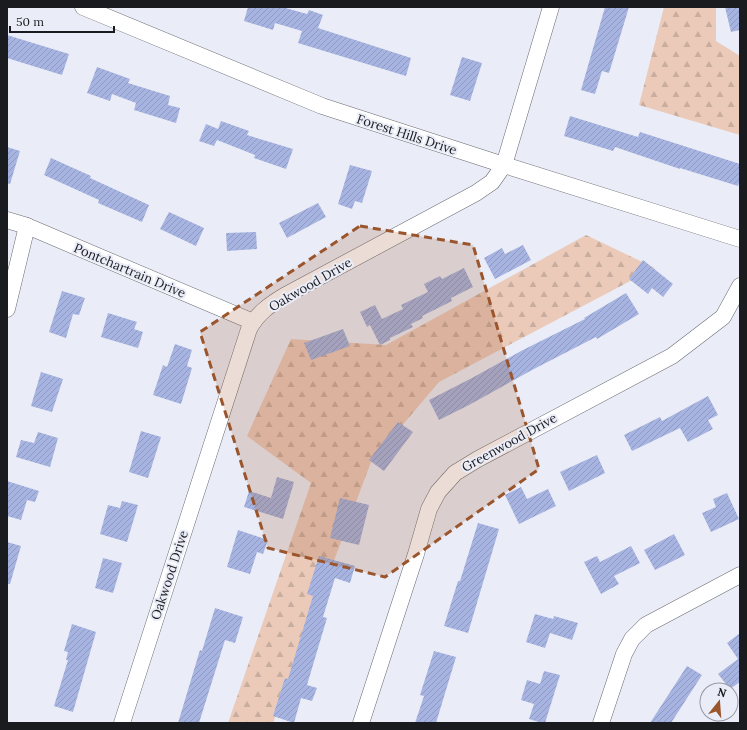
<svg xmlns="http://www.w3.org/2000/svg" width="747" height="730" font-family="Lora,serif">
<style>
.forest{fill:url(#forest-firs)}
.building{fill:url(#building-hatch)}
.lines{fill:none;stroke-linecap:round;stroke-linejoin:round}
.street-casing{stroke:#6a6c74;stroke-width:17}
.street{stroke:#fff;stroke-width:16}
.marked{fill:#9b552d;fill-opacity:0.2;stroke:#9b552d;stroke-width:3;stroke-dasharray:8 5;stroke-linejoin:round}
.labels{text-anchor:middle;stroke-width:4;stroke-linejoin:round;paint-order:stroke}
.street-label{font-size:13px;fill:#1a1b1f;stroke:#eaedf7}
</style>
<defs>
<pattern id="forest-firs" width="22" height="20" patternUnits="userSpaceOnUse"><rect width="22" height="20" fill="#ebcaba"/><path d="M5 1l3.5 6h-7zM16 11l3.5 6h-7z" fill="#c9ad9f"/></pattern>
<pattern id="building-hatch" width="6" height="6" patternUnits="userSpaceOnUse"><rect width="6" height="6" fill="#a7b4e1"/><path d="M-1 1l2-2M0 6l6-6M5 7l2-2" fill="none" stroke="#8f9ac1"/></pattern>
</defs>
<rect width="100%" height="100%" fill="#eaedf7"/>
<g class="forest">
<path d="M664 7H716V41L740 56V135L639 105Z"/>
<path d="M586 235 655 268 439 382 371 462 273 723H228L311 483 247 436 291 339 386 345Z"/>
</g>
<g class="building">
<path d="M248 7H282L307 14 309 10 323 15 318 28 411 58 406 76 298 43 302 31 275 23 273 30 244 21Z"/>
<path d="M605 7H629L609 73 602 71 595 94 581 90Z"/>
<path d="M725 7H740V30L731 32Z"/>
<path d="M7 35 69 54 62 75 7 58Z"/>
<path d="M462 57 482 63 470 101 450 95Z"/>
<path d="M97 67 130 79 128 83 170 96 168 105 180 108 176 123 134 110 136 103 112 94 110 101 87 93Z"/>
<path d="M570 116 638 137 640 132 740 164V180L738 186 680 168V169L615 147 613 151 564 136Z"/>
<path d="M221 121 249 131 247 135 293 149 286 169 254 158 255 155 217 140 214 146 199 141 206 124 218 129Z"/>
<path d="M7 147 20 151 10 184 7 183Z"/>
<path d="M51 158 91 176 90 178 149 205 142 222 98 203 99 200 44 175Z"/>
<path d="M350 165 372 171 362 203 355 201 352 209 338 204Z"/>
<path d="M318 203 326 217 287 238 279 223Z"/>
<path d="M169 212 204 228 196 246 160 229Z"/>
<path d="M256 232 257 249 227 251 226 233Z"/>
<path d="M523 245 531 260 495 279 484 258 502 248 505 254Z"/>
<path d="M643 260 673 284 663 297 652 288 648 294 629 279Z"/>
<path d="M464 268 473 287 451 298 452 301 422 316 423 318 411 324 413 327 390 338V340L380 345 370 325 367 327 360 312 375 305 382 319 403 309 401 305 428 292 424 284 440 276 442 279Z"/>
<path d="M62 291 85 298 79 315 73 314 66 338 49 332Z"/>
<path d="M626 293 639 314 597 339 596 337 532 370 469 405 439 420 429 400 472 378 521 351 585 319 584 318Z"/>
<path d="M108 313 137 322 134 329 143 332 138 348 101 337Z"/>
<path d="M343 329 350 346 311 360 304 343Z"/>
<path d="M175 344 192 350 187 366 192 368 181 404 153 395 163 365 167 367Z"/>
<path d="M41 372 63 379 52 412 31 406Z"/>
<path d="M708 396 718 415 708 420 713 429 688 442 680 428 632 451 624 435 660 417 662 421Z"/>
<path d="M398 422 413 432 384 471 369 460Z"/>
<path d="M141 431 161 437 148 478 129 472Z"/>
<path d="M38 432 58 438 50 467 16 457 21 440 34 443Z"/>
<path d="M597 455 605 473 569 491 560 472Z"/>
<path d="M277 477 294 482 283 519 244 507 249 491 271 498Z"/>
<path d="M7 481 39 491 35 502 27 500 21 520 7 516Z"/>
<path d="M521 487 527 499 548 489 556 506 519 524 505 495Z"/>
<path d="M727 493 739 519 711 532 702 513 716 507 713 499Z"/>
<path d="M340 498 369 505 359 545 330 538Z"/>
<path d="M122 501 138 505 127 542 100 534 108 505 120 508Z"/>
<path d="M478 523 499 529 468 633 444 626 458 581H460Z"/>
<path d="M238 530 268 540 263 554 257 552 250 574 227 567Z"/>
<path d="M674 534 685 555 655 570 644 550Z"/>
<path d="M7 542 21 546 10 584H7Z"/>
<path d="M631 546 640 563 614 576 619 584 601 594 584 562 597 556 600 562Z"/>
<path d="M319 556 355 566 350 583 335 578 323 617 327 618 307 685 317 688 312 701 301 698 294 723 273 716 285 678 288 679 313 596 307 594Z"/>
<path d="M103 558 122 563 113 593 95 588Z"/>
<path d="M215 608 243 617 235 643 225 640 199 723H178L200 650 202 651Z"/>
<path d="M535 614 553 619 554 616 578 623 572 640 550 633 545 648 526 642Z"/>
<path d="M72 624 96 632 73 712 54 706 68 660H66L68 652 64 651Z"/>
<path d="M740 633V682L730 689 718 674 738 659 727 643Z"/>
<path d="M434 651 456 657 436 723H415L424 696 420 695Z"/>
<path d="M687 666 702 675 671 723H650Z"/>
<path d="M544 671 560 675 545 723H542L529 719 534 704 521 700 527 680 540 684Z"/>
</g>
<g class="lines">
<g class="street-casing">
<g id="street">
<path d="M83 7 322 106 504 165 740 239"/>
<path d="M7 220 27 226 253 322"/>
<path d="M7 309 27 226"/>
<path d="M122 723 249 329C257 314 269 305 284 296L476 193 492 182 504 165 551 7"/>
<path d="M361 723 416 554 429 509 438 492 455 473 478 459 672 356 723 317 740 286"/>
<path d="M601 723 624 654 632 639 646 625 740 575"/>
</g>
</g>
<use href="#street" class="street"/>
</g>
<path class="marked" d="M360 226 473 245 539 469 385 577 268 548 200 332Z"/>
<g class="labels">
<g class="street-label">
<text transform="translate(407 134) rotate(18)" y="5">Forest Hills Drive</text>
<text transform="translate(130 270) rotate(23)" y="5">Pontchartrain Drive</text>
<text transform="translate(310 284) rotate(-30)" y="5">Oakwood Drive</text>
<text transform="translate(509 442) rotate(-29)" y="5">Greenwood Drive</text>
<text transform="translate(169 575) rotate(-72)" y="5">Oakwood Drive</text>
</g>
</g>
<rect width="747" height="730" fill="none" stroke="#1a1b1f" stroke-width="16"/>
<g transform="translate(719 702) rotate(17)"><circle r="19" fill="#eaedf7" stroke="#9799a1"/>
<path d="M0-3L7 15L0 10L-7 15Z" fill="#9b552d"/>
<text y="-6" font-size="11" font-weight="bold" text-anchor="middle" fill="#1a1b1f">N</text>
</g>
<path d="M10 26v6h104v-6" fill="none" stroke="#1a1b1f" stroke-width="2"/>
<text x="16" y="26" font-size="12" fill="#1a1b1f" stroke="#eaedf7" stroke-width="3" paint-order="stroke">50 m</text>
</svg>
